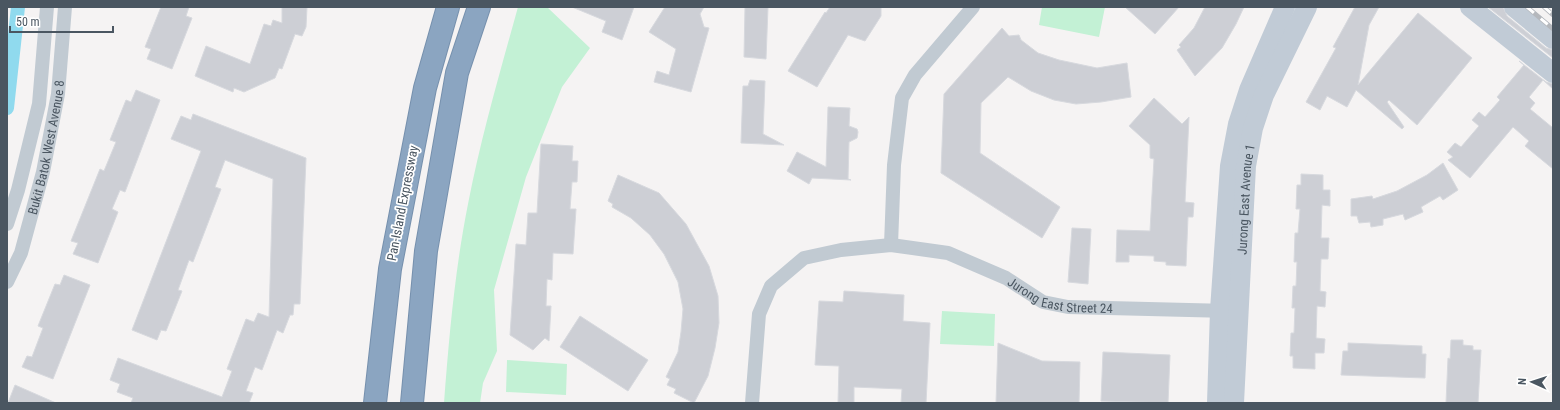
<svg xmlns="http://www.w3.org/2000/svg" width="1560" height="410" font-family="'Roboto Condensed',sans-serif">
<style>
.green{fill:#c3f1d5}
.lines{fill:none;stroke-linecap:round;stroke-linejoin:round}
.canal{stroke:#90daee;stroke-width:14}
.building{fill:#cdcfd5;stroke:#d7d9de}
.highway-casing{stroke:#7690ad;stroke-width:24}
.street{stroke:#c1cad2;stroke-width:14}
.secondary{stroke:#c1cbd6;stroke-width:20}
.highway{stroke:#8ba5c1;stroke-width:22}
.rail-casing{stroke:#b5b8bd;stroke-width:4.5}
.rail{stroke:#fff;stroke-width:3;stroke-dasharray:9;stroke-linecap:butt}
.labels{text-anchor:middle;stroke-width:3.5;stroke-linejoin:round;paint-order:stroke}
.street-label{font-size:13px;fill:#4a5661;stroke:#fff}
</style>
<rect width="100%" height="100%" fill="#f5f3f3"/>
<g class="green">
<path d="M518 7H547L590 48 562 87 526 177 494 290 497 351 483 383 480 403H444C449 337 455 269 468 204 481 137 500 72 518 7Z"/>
<path d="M1042 7H1105L1099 37 1039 25Z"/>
<path d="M942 311 995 314 994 346 940 344Z"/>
<path d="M507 360 567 364 566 395 506 392Z"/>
</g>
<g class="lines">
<path class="canal" d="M7 108 18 7"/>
</g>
<g class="building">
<path d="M161 7H189L186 16 192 18 172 69 147 59 151 49 145 47Z"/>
<path d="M282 7H307L306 27 302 36 295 34 282 69 279 68 275 78 244 92 234 88 233 92 195 76 206 46 250 64 264 24 271 26 273 20 282 23Z"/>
<path d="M572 7H634L622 40 602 32 606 21Z"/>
<path d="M665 7H704L700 14 704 27 709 28 691 92 654 82 657 71 669 75 676 49 649 32Z"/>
<path d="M745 7H768L766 59 744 57Z"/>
<path d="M830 7H881V16L865 41 848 35 817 87 788 71 825 12 826 13Z"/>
<path d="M1125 7H1179L1155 34Z"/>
<path d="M1205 7H1244L1236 24 1222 48 1195 76 1177 50 1181 47 1179 45 1194 28Z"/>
<path d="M1355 7H1379L1369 25 1358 85 1418 13 1472 58 1417 125 1389 100 1387 102 1404 127 1402 129 1356 90 1347 107 1327 96 1320 110 1306 102 1336 48 1333 47Z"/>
<path d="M1488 7H1503L1507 16 1546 48 1553 50V58Z"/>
<path d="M1002 28 1009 36 1019 35 1021 40 1038 53 1059 60 1097 68 1127 63 1131 97 1101 102 1076 104 1054 100 1031 91 1008 77 981 103 980 153 1060 207 1042 238 941 173 944 94Z"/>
<path d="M1519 61 1546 82 1553 84V89L1543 80 1529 97 1535 103 1530 109 1553 128V169L1525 146 1529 141 1513 127 1470 178 1448 160 1453 157 1447 152 1455 143 1461 147 1479 126 1472 120 1479 112 1485 117 1500 100 1497 97 1524 65Z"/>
<path d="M750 80 765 81 763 134 784 145 741 143 743 86H748Z"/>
<path d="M136 90 160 100 125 192 120 190 112 209 118 212 98 263 73 254 78 243 71 241 100 169 104 171 116 142 110 140 126 100 131 102Z"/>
<path d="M1154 98 1182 124 1189 117 1185 202 1194 203 1193 217H1188L1186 266 1166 265V262L1154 261V256L1129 255V262H1116L1117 230 1150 231 1154 159 1150 158V145L1129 126Z"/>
<path d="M828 107 850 108 849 126 857 129 858 132 857 138 849 142 848 179 851 180 812 178 809 184 787 171 797 152 826 167Z"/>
<path d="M193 114 306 158 300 304H294L293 315H290L283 333 277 330 262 370 255 367 246 391 253 393 249 403H131L133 398 117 392 120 384 110 380 118 358 222 397 232 371 227 369 246 319 254 322 258 313 269 317 273 179 225 160 215 187 221 189 193 262 189 260 178 290 182 291 166 331 161 330 157 340 132 330 201 151 171 139 181 116 191 120Z"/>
<path d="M541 144 573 146 572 161H578L577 182H572L570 209H576L573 254 553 253 552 280 547 279 546 306H551L549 341 545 338 533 350 510 335 516 244 526 245 528 213H537Z"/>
<path d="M1443 163 1458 190 1443 200 1440 196 1421 207 1423 212 1405 220 1403 214 1383 219V225L1371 227 1370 222 1359 223 1357 216H1351V199L1372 196 1373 199 1397 191 1427 175Z"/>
<path d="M1301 174 1323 175V190H1330V206L1322 205 1321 238H1329L1328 259H1321L1320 291 1326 292 1325 307 1317 306 1316 338 1325 339 1324 353H1315V369L1293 368V356H1290L1291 333H1294L1295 308H1292L1293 286H1296L1297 262H1294L1295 233H1298L1300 209H1296L1297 185H1301Z"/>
<path d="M618 175 659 193 686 224 709 266 718 296 719 323 715 348 708 376 694 403 674 393 676 389 667 385 670 379 666 377 678 352 681 332 683 309 678 282 664 254 650 235 631 218 612 207 613 204 608 201Z"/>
<path d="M1072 228 1091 229 1088 284 1068 282Z"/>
<path d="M64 275 90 285 53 379 22 367 27 356 32 357 43 328 38 326 55 284 60 285Z"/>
<path d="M844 291 904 295 903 321 930 323 926 403H901L902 389 854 387V403H838L839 366 815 365 819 301 843 302Z"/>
<path d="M580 316 648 360 628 391 560 347Z"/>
<path d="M1451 340H1463V345L1473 346V350H1481L1478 403H1446L1448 358 1450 359Z"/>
<path d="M998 343 1042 361 1080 362 1079 403H996Z"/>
<path d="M1348 343 1422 346V354H1426L1425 378 1341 375 1343 351H1348Z"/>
<path d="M1103 352 1170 355 1168 403 1101 401Z"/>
<path d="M15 385 56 403H8Z"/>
</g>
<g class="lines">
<g class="highway-casing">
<g id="highway">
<path d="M375 403 390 269 425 88 448 7"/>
<path d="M412 403 426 251 457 73 479 7"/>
</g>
</g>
<g class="street">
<path d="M7 224 18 190 39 104 47 7"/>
<path d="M891 245 894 165 902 98 915 75 973 7"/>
<path id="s1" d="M7 282 21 253 43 172 58 94 65 7"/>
<path id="s2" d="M752 403 759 314 771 286 804 258 841 250 891 245 948 253 1006 278 1043 302 1068 307 1229 311"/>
</g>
<g class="secondary">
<path d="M1470 7 1553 73"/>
<path d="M1514 7 1553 39"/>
<path d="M1217 403 1220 310 1230 166 1238 124 1249 90 1285 7"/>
<path id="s3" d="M1234 403 1246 166 1253 128 1264 95 1307 7"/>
</g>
<use href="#highway" class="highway"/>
<g class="rail-casing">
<g id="rail">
<path d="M1527 7 1553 29"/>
<path d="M1544 7 1553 15"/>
</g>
</g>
<use href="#rail" class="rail"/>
</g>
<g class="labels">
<g class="street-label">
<text dy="5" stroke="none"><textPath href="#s1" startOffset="141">Bukit Batok West Avenue 8</textPath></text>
<text dy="5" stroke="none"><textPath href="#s3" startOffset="204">Jurong East Avenue 1</textPath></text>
<text transform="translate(402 203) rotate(-79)" y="5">Pan-Island Expressway</text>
<text dy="5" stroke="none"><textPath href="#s2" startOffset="431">Jurong East Street 24</textPath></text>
</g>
</g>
<rect width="1560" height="410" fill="none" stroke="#4a5661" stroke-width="16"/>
<g transform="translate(1532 382) rotate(273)" stroke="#ffffff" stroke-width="3" paint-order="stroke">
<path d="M0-3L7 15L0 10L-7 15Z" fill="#4a5661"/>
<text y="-6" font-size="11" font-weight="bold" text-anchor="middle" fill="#4a5661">N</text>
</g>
<path d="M10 26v6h103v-6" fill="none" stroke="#4a5661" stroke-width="2"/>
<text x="16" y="26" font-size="12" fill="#4a5661" stroke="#ffffff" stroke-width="3" paint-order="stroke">50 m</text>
</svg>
